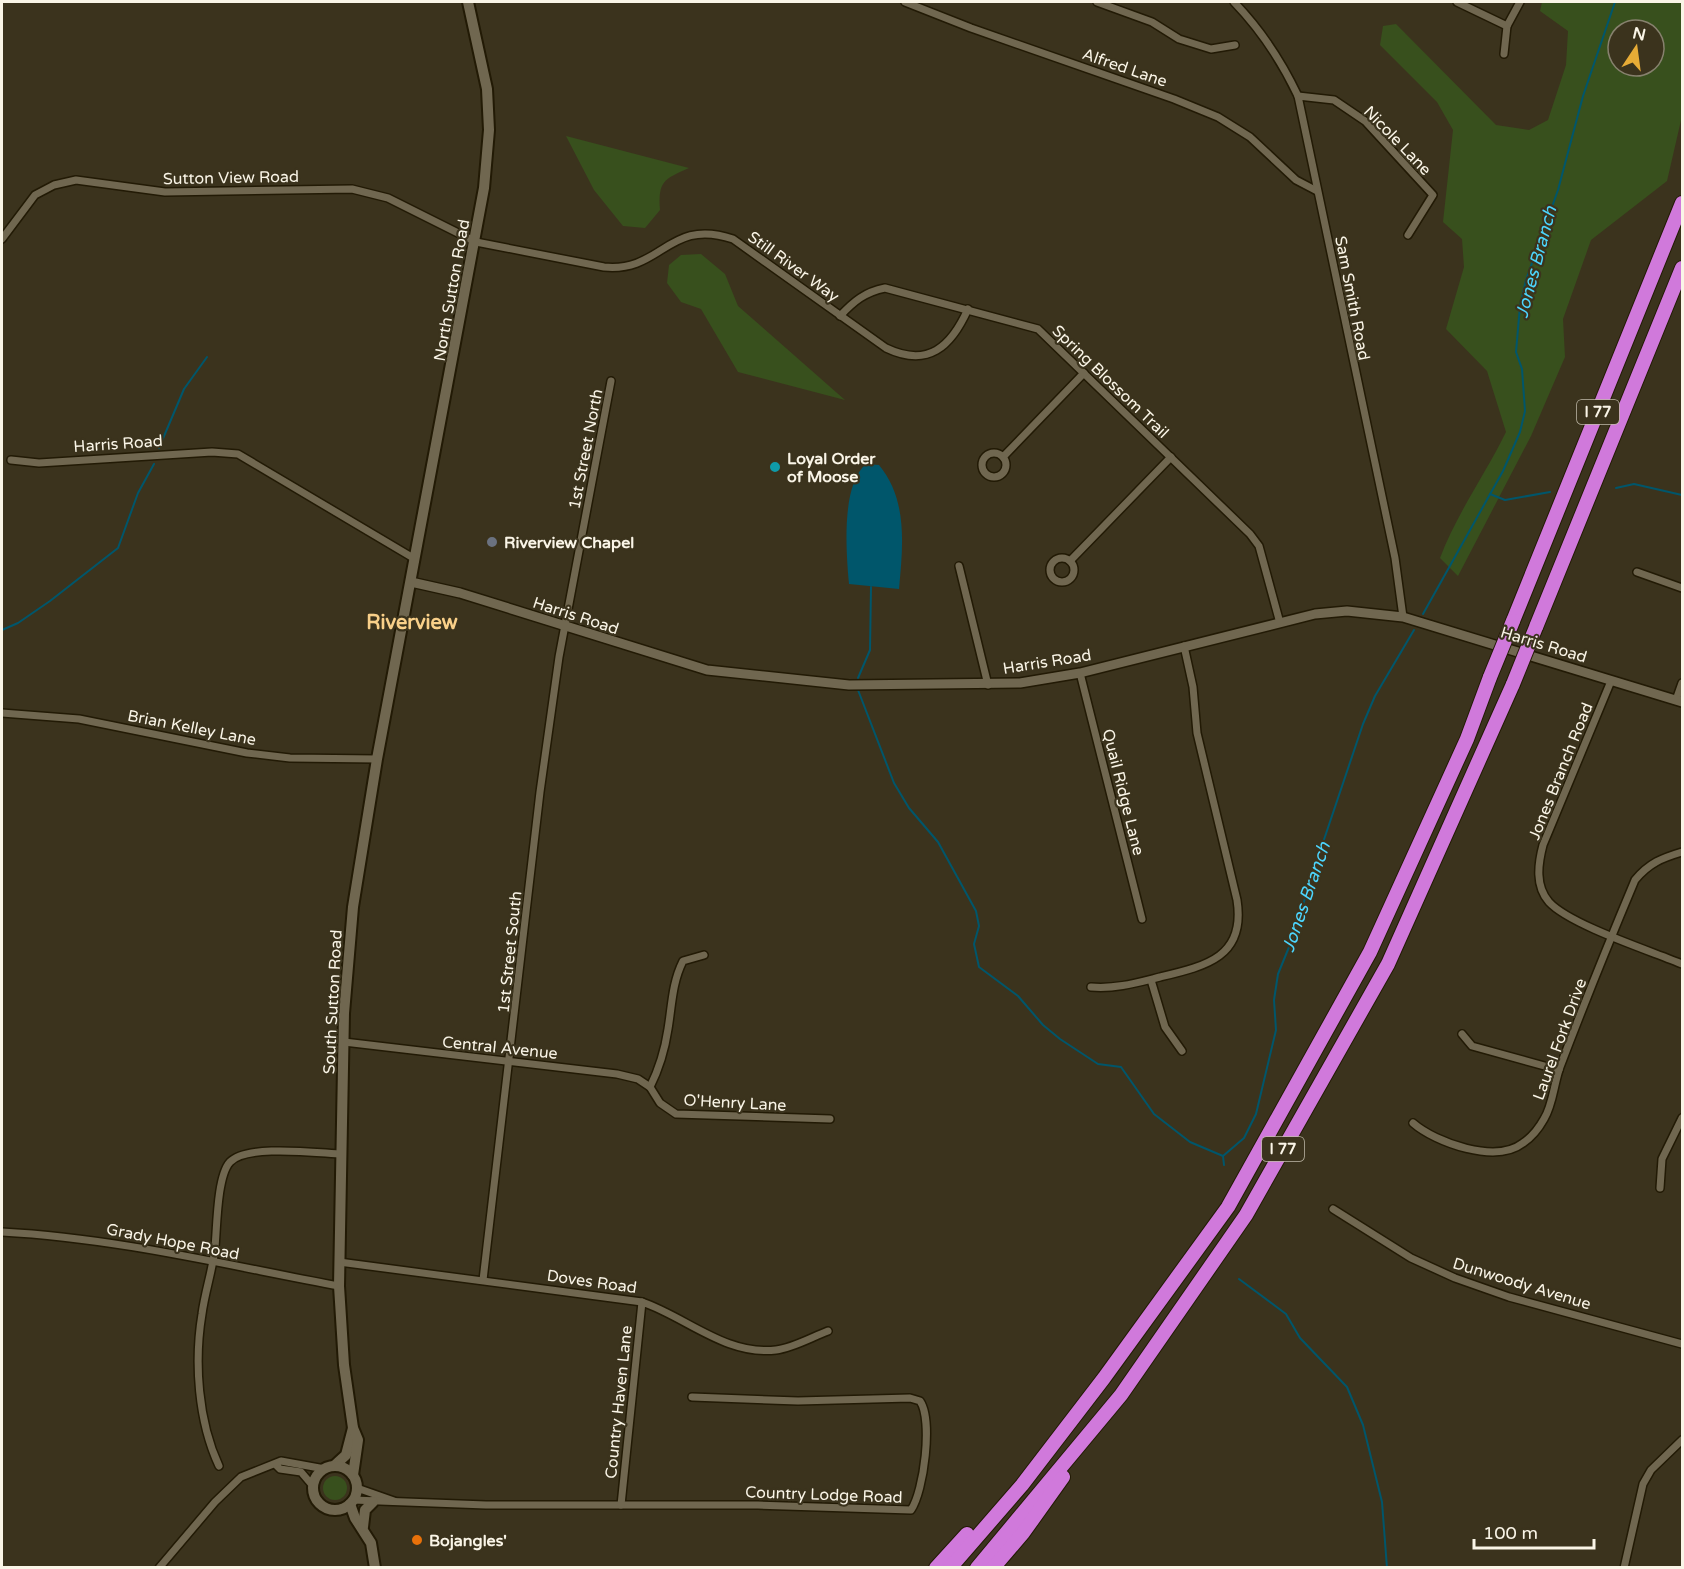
<svg xmlns="http://www.w3.org/2000/svg" width="1684" height="1569" font-family="'Varela Round',sans-serif">
<style>
.green{fill:#38501d;fill-rule:evenodd}
.water{fill:#00566b}
.lines{fill:none;stroke-linecap:round;stroke-linejoin:round}
.stream{stroke:#00566b;stroke-width:2}
.minor-casing{stroke:#221a05;stroke-width:10}
.tertiary-casing{stroke:#221a05;stroke-width:12}
.secondary-casing{stroke:#221a05;stroke-width:14}
.motorway-casing{stroke:#221a05;stroke-width:16}
.minor{stroke:#706750;stroke-width:7}
.tertiary{stroke:#706750;stroke-width:9}
.secondary{stroke:#706750;stroke-width:10}
.motorway{stroke:#d079db;stroke-width:14}
.motorway-bridge-casing{stroke:#221a05;stroke-width:16;stroke-linecap:butt}
.motorway-bridge{stroke:#d079db;stroke-width:14}
.culture-dot{fill:#0f9aa8;stroke:#3b331d;stroke-width:2}
.worship-dot{fill:#6b7280;stroke:#3b331d;stroke-width:2}
.food-dot{fill:#e8710a;stroke:#3b331d;stroke-width:2}
.labels{text-anchor:middle;stroke-width:4.5;stroke-linejoin:round;paint-order:stroke}
.shield{fill:#3b331d;stroke:#c1bbaa;stroke-width:1.5}
.shield-label{font-size:15px;font-weight:bold;fill:#faf5e7}
.street-label{font-size:16px;fill:#faf5e7;stroke:#3b331d}
.poi-label{font-size:16px;font-weight:bold;fill:#faf5e7;stroke:#3b331d;text-anchor:start}
.water-label{font-size:18px;font-style:italic;fill:#4cd5fd;stroke:#3b331d}
.quarter-label{font-size:20px;font-weight:bold;fill:#f9d089;stroke:#3b331d}
</style>
<rect width="100%" height="100%" fill="#3b331d"/>
<g class="green">
<path d="M1542 2H1682V116L1667 181 1591 240 1563 319 1565 357 1531 436 1458 576 1440 558C1457 513 1485 475 1506 432L1487 371 1446 329 1464 267 1462 239 1443 222 1453 130 1437 102 1380 45 1383 26 1396 24 1496 125 1529 130 1548 120 1566 65 1568 31 1540 11ZM1618 30H1654V66H1618Z"/>
<path d="M566 136 689 168C664 179 658 181 660 210L645 228 623 226 594 190Z"/>
<path d="M701 254 725 274 738 306 845 400 738 372 701 309 681 302 667 283 669 265 681 255Z"/>
<circle cx="335" cy="1488" r="12"/>
</g>
<path class="water" d="M866 464 879 465C908 500 903 546 899 589L849 584C846 552 841 485 866 464Z"/>
<g class="lines">
<g class="stream">
<path d="M159 448 184 389 207 357"/>
<path d="M1616 488 1634 484 1682 495"/>
<path d="M1490 494 1505 500 1550 492"/>
<path d="M1423 614 1503 471 1520 432 1525 411 1522 369 1516 352 1520 306 1526 280 1558 190 1583 96 1615 2"/>
<path d="M2 630 18 623 50 601 118 548 138 493 154 464"/>
<path d="M858 678 870 650 871 587"/>
<path d="M858 690 894 783 909 808 938 842 976 911 979 926 974 944 979 967 1018 996 1043 1025 1060 1039 1098 1064 1121 1067 1154 1114 1190 1142 1223 1156"/>
<path d="M1223 1156 1244 1138 1256 1114 1276 1030 1274 1000 1278 974 1296 930 1309 884 1363 724 1375 696 1414 630"/>
<path d="M1223 1156 1224 1165"/>
<path d="M1239 1279 1286 1314 1300 1338 1347 1387 1363 1425 1382 1502 1387 1568"/>
</g>
<g class="minor-casing">
<g id="minor">
<path d="M905 2 971 28 1174 99 1218 117 1250 137 1296 180 1317 191"/>
<path d="M1097 2 1152 22 1179 39 1211 49 1235 45"/>
<path d="M1234 2C1262 31 1281 60 1298 96L1395 558 1403 617"/>
<path d="M1457 2 1507 26"/>
<path d="M1504 54 1507 26 1520 2"/>
<path d="M1298 96 1334 100 1365 121 1433 195 1408 235"/>
<path d="M2 239 35 195 54 185 76 180 165 192 352 189 388 198 476 242 604 267C662 273 668 217 733 239L886 348C928 368 951 347 968 309"/>
<path d="M840 316C854 301 865 292 885 288L1038 329 1250 534 1259 546 1280 623"/>
<circle cx="994" cy="465" r="12"/>
<path d="M1003 457 1084 373"/>
<path d="M11 460 39 463 212 452 238 454 415 559"/>
<circle cx="1062" cy="570" r="12"/>
<path d="M1070 561 1171 457"/>
<path d="M959 566 988 685"/>
<path d="M1637 572 1682 588"/>
<path d="M1080 673 1142 919"/>
<path d="M1611 681 1543 845C1538 864 1535 886 1549 902 1570 925 1651 951 1682 964"/>
<path d="M1676 700 1682 683"/>
<path d="M2 713 79 719 247 753 290 758 377 759"/>
<path d="M1151 980 1165 1027 1182 1051"/>
<path d="M1091 987C1116 989 1136 983 1160 977 1206 966 1246 957 1237 900L1197 733 1193 687 1184 646"/>
<path d="M1462 1034 1472 1046 1559 1070"/>
<path d="M344 1042 617 1074 638 1079 650 1087 660 1103 676 1114 830 1119"/>
<path d="M650 1087C659 1069 665 1049 668 1029 672 1005 672 983 683 961L704 955"/>
<path d="M1413 1123C1436 1143 1496 1164 1523 1143 1532 1137 1539 1128 1544 1119 1553 1105 1554 1083 1560 1067 1584 1004 1609 942 1635 880 1649 863 1662 858 1682 852"/>
<path d="M1660 1188 1662 1159 1682 1118"/>
<path d="M1333 1209 1411 1258 1455 1278 1509 1297 1682 1344"/>
<path d="M2 1232C116 1238 226 1265 339 1286"/>
<path d="M339 1262 642 1302C686 1317 726 1356 776 1350 793 1348 812 1337 828 1331"/>
<path d="M483 1280 540 792 559 657 611 381"/>
<path d="M276 1465 280 1469 301 1472 313 1486"/>
<path d="M219 1466C198 1421 194 1362 202 1314 205 1291 213 1269 215 1247 217 1227 217 1176 230 1162 247 1144 317 1153 342 1154"/>
<path d="M357 1488 394 1501"/>
<path d="M353 1500 486 1505H758L911 1510C924 1491 933 1420 920 1401L910 1398 798 1401 692 1397"/>
<path d="M621 1505 642 1302"/>
<path d="M159 1568 215 1502 241 1477 281 1461 325 1469"/>
<path d="M1624 1568 1643 1484 1651 1470 1682 1440"/>
</g>
</g>
<g class="tertiary-casing">
<path id="tertiary" d="M411 582 460 593 707 670 849 685 1020 683 1080 673 1315 614 1347 611 1403 617 1682 702"/>
</g>
<g class="secondary-casing">
<g id="secondary">
<path d="M334 1466 346 1455 353 1428"/>
<circle cx="335" cy="1488" r="22"/>
<path d="M353 1475 358 1440 353 1428 344 1365 339 1286 344 1013 353 907 377 759 484 188 489 130 487 89 468 2"/>
<path d="M350 1504 355 1518 371 1543 375 1568"/>
<path d="M363 1527 365 1510 373 1502"/>
</g>
</g>
<g class="motorway-casing">
<g id="motorway">
<path d="M1513 621 1682 203"/>
<path d="M1536 627 1682 268"/>
<path d="M936 1568 967 1534"/>
<path d="M950 1568 1022 1485 1104 1378 1228 1207 1370 952 1467 739 1490 677"/>
<path d="M977 1568 1121 1395 1246 1215 1388 964 1513 684"/>
<path d="M993 1568 1023 1533 1063 1477"/>
</g>
</g>
<use href="#minor" class="minor"/>
<use href="#tertiary" class="tertiary"/>
<use href="#secondary" class="secondary"/>
<use href="#motorway" class="motorway"/>
<g class="motorway-bridge-casing">
<g id="motorway-bridge">
<path d="M1490 677 1513 621"/>
<path d="M1513 684 1536 627"/>
</g>
</g>
<use href="#motorway-bridge" class="motorway-bridge"/>
</g>
<circle class="culture-dot" cx="775" cy="467" r="6"/>
<circle class="worship-dot" cx="492" cy="542" r="6"/>
<circle class="food-dot" cx="417" cy="1540" r="6"/>
<g class="labels">
<g class="shield">
<rect x="1577" y="400" width="42" height="24" rx="4.5"/>
<rect x="1262" y="1137" width="42" height="24" rx="4.5"/>
</g>
<g class="shield-label">
<text x="1598" y="417">I 77</text>
<text x="1283" y="1154">I 77</text>
</g>
<g class="street-label">
<text transform="translate(1125 67) rotate(19)" y="6">Alfred Lane</text>
<text transform="translate(1398 140) rotate(46)" y="6">Nicole Lane</text>
<text transform="translate(231 177) rotate(-1)" y="6">Sutton View Road</text>
<text transform="translate(794 266) rotate(36)" y="6">Still River Way</text>
<text transform="translate(451 290) rotate(-80)" y="6">North Sutton Road</text>
<text transform="translate(1353 298) rotate(79)" y="6">Sam Smith Road</text>
<text transform="translate(1111 381) rotate(44)" y="6">Spring Blossom Trail</text>
<text transform="translate(118 443) rotate(-4)" y="6">Harris Road</text>
<text transform="translate(585 449) rotate(-79)" y="6">1st Street North</text>
<text transform="translate(576 615) rotate(18)" y="6">Harris Road</text>
<text transform="translate(1544 644) rotate(17)" y="6">Harris Road</text>
<text transform="translate(1047 661) rotate(-9)" y="6">Harris Road</text>
<text transform="translate(192 727) rotate(11)" y="6">Brian Kelley Lane</text>
<text transform="translate(1560 771) rotate(-68)" y="6">Jones Branch Road</text>
<text transform="translate(1124 792) rotate(76)" y="6">Quail Ridge Lane</text>
<text transform="translate(509 952) rotate(-84)" y="6">1st Street South</text>
<text transform="translate(332 1002) rotate(-87)" y="6">South Sutton Road</text>
<text transform="translate(1559 1039) rotate(-70)" y="6">Laurel Fork Drive</text>
<text transform="translate(500 1047) rotate(6)" y="6">Central Avenue</text>
<text transform="translate(735 1102) rotate(3)" y="6">O'Henry Lane</text>
<text transform="translate(173 1241) rotate(11)" y="6">Grady Hope Road</text>
<text transform="translate(592 1281) rotate(8)" y="6">Doves Road</text>
<text transform="translate(1522 1283) rotate(17)" y="6">Dunwoody Avenue</text>
<text transform="translate(618 1402) rotate(-84)" y="6">Country Haven Lane</text>
<text transform="translate(824 1494) rotate(2)" y="6">Country Lodge Road</text>
</g>
<g class="poi-label">
<text x="787" y="464">Loyal Order<tspan x="787" dy="18">of Moose</tspan></text>
<text x="504" y="548">Riverview Chapel</text>
<text x="429" y="1546">Bojangles'</text>
</g>
<g class="water-label">
<text transform="translate(1536 262) rotate(-75)" y="6">Jones Branch</text>
<text transform="translate(1306 897) rotate(-71)" y="6">Jones Branch</text>
</g>
<g class="quarter-label">
<text x="412" y="629">Riverview</text>
</g>
</g>
<rect width="1684" height="1569" fill="none" stroke="#faf5e7" stroke-width="6"/>
<g transform="translate(1636 48) rotate(13)"><circle r="28" fill="#3b331d" stroke="#87816e" stroke-width="1.5"/>
<path d="M0-4.5L10 22L0 15L-10 22Z" fill="#e7ac36"/>
<text y="-9" font-size="16" font-weight="bold" text-anchor="middle" fill="#faf5e7">N</text>
</g>
<path d="M1474 1539v9h120v-9" fill="none" stroke="#faf5e7" stroke-width="3"/>
<text x="1483" y="1539" font-size="18" fill="#faf5e7" stroke="#3b331d" stroke-width="4.5" paint-order="stroke">100 m</text>
</svg>
